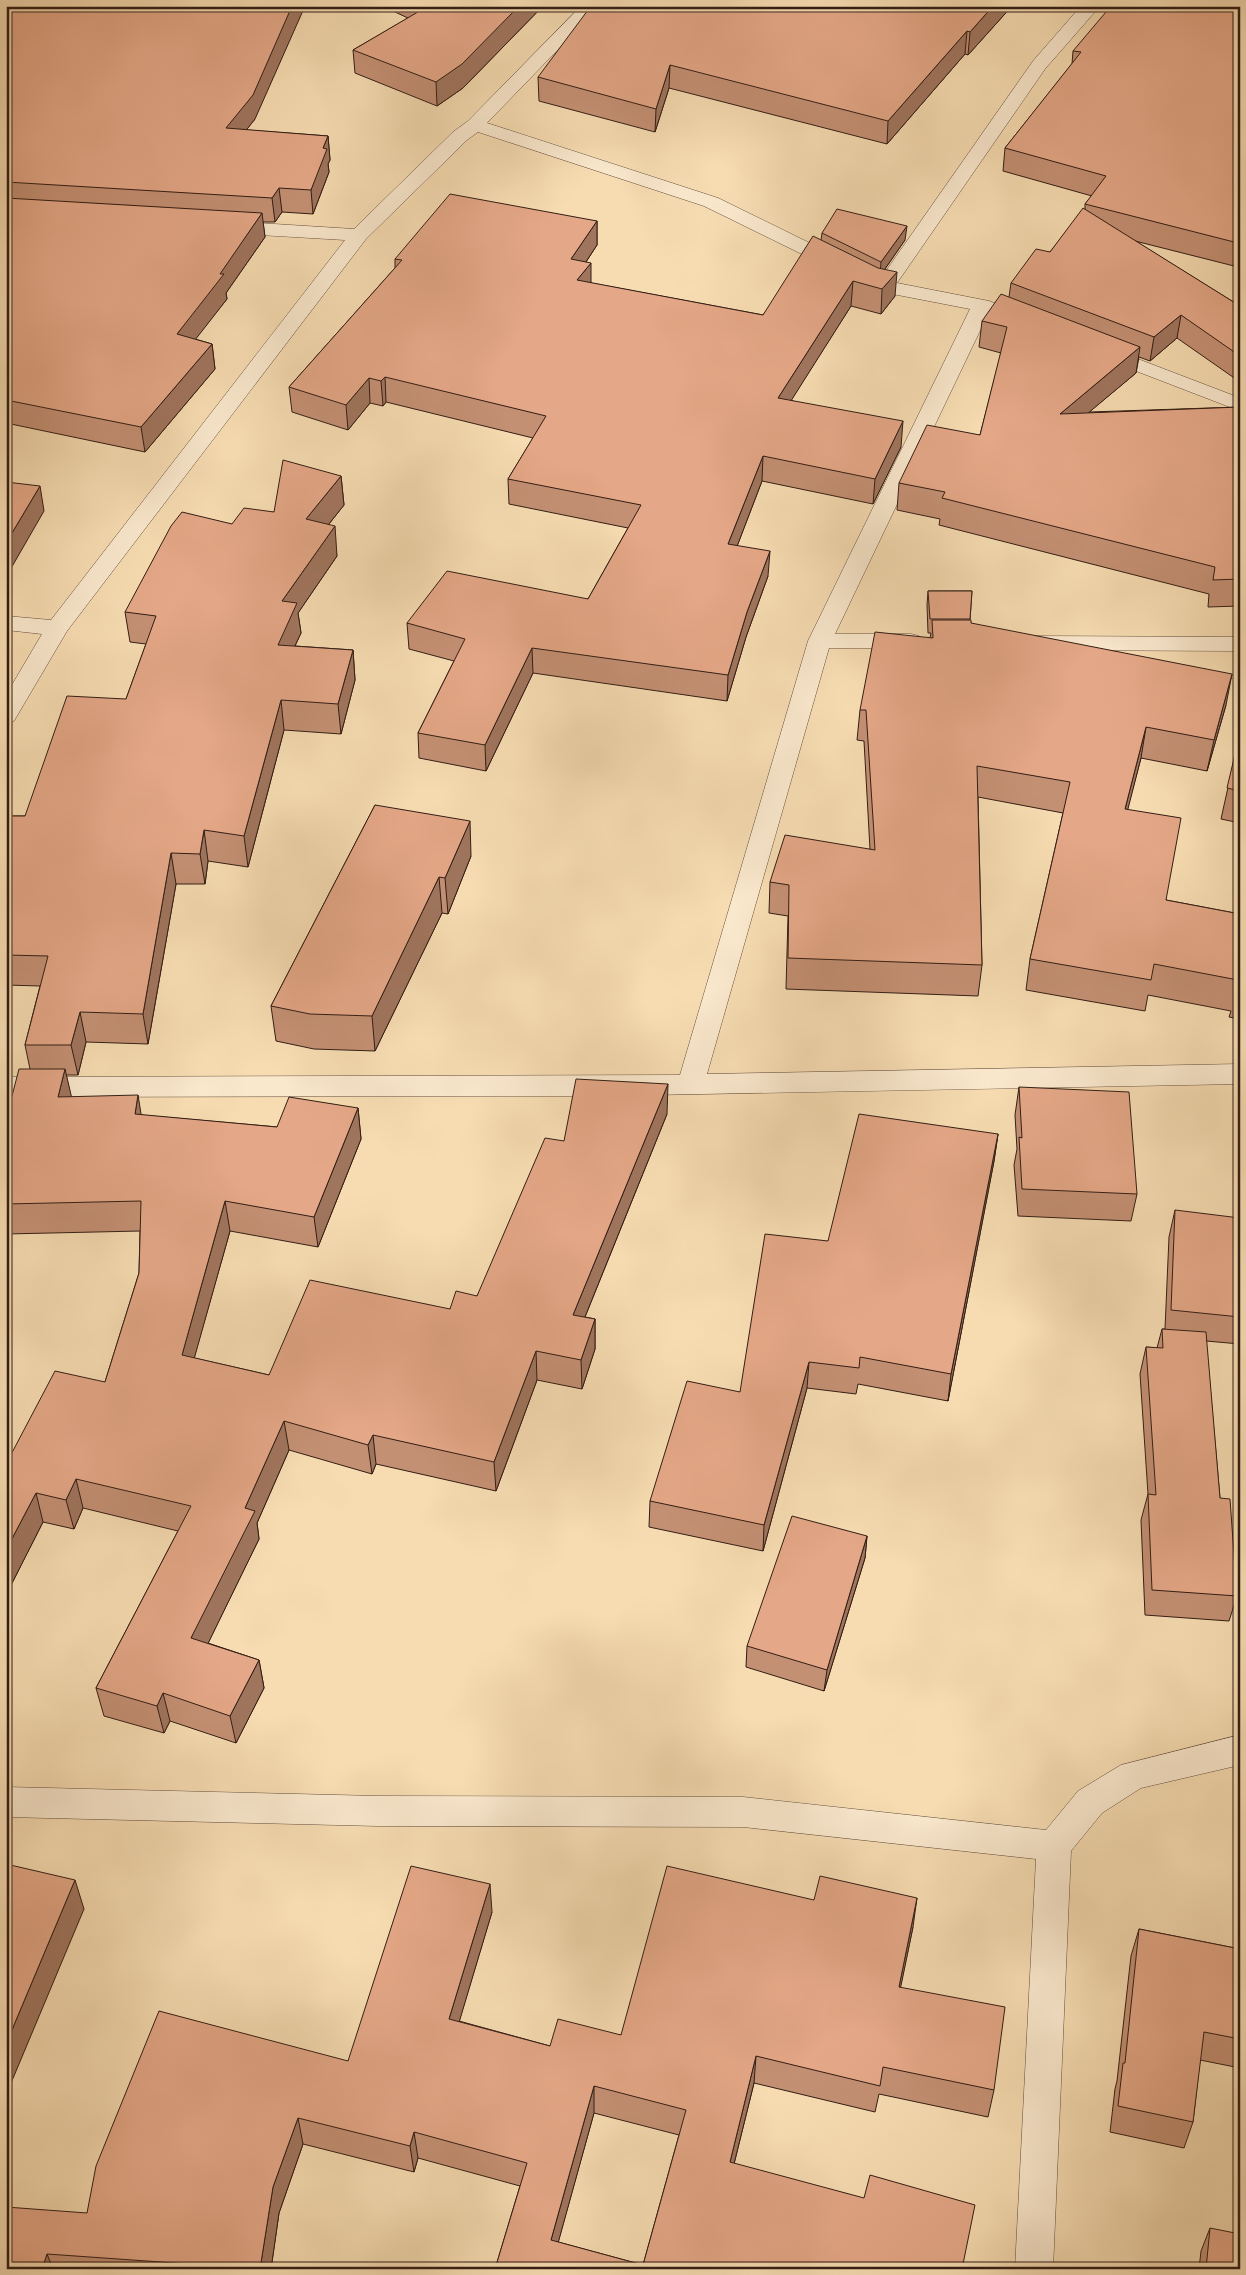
<svg xmlns="http://www.w3.org/2000/svg" width="1246" height="2275" font-family="'Gentium Book Plus',serif">
<style>
.lines{fill:none;stroke-linecap:round;stroke-linejoin:round}
.minor-casing{stroke:#634d3c;stroke-width:1}
.minor{fill:#fae8cd;fill-rule:evenodd}
.wall{fill:#c49074;stroke:#321d14;fill-rule:evenodd}
.shaded-wall{fill:#a0755e;stroke:#321d14}
.building{fill:#e4a787;stroke:#321d14;fill-rule:evenodd}
</style>
<rect width="100%" height="100%" fill="#f7dcb2"/>
<filter id="stains"><feTurbulence type="fractalNoise" baseFrequency=".004" numOctaves="4"/><feColorMatrix values="0 0 0 0 .2 0 0 0 0 .09 0 0 0 0 .02 0 0 0 .5 -.17"/></filter>
<radialGradient id="worn" r=".72"><stop offset=".6" stop-color="#630" stop-opacity="0"/><stop offset="1" stop-color="#630" stop-opacity=".3"/></radialGradient>
<g class="lines">
<g class="minor-casing">
<g id="minor">
<path d="M581 6H600L487 123 718 198 881 278 1033 61 1081 6H1100L1045 69 897 283 989 301 1033 318 1036 322 1033 326 1026 328 1019 326 988 314 835 634H911L919 636 923 641 919 646 911 648H829L707 1074 1240 1064V1084L596 1096 6 1097V1077L680 1075 808 641 970 309 877 291 704 206 478 132 467 140 366 239 67 631 14 721 6 724V695L42 634 6 630V616L51 620 345 240 226 233 219 231 216 227 219 223 226 221 354 229 453 132 468 121Z"/>
<path d="M1104 346 1240 398V411L1097 356 1094 352 1097 348Z"/>
<path d="M1034 636 1240 637V651L1034 650 1026 648 1022 643 1026 638Z"/>
<path d="M1240 1735V1765L1141 1788 1102 1813 1071 1851 1053 2269H1015L1036 1859 743 1827 378 1826 6 1817V1787L378 1796 743 1797 1046 1830 1078 1791 1121 1765Z"/>
</g>
</g>
<use href="#minor" class="minor"/>
</g>
<g class="wall">
<path d="M6 6 255 119 246 130 328 136 330 160 328 164 329 172 313 214 282 212 275 222H263L265 237 226 293 227 299 195 339 212 344 215 369 145 452 6 423Z"/>
<path d="M382 6H543L463 88 437 106 355 73 353 50 408 18Z"/>
<path d="M1012 6 968 55 965 54 887 144 669 88 655 132 539 101 538 77Z"/>
<path d="M1240 6V257L1234 266 1135 241 1240 306V382L1177 338 1150 361 1139 357 1136 373 1089 412 1240 407V606L1208 607 1209 594 939 525 940 519 897 510 899 483 980 435 1001 353 979 347 982 321 1009 297 1011 283 1050 252 1085 209V204L1092 196 1003 171 1005 148 1072 64 1073 51Z"/>
<path d="M597 221V245L586 262 591 283 763 315 821 240 822 233 905 240 885 269 895 296 881 314 851 306 791 400 901 447 873 504 762 481 737 546 768 576 746 637 727 701 533 673 486 771 419 758 418 733 454 661 409 649 407 623 588 599 628 528 509 504 508 479 533 438 386 402 383 406 370 403 348 430 292 412 289 387 395 268V259Z"/>
<path d="M341 476 344 505 329 524 337 556 298 613 301 633 295 646 353 650 355 680 341 734 284 730 248 867 208 861 205 884H176L148 1044 86 1042 78 1075H66L71 1097 141 1115 277 1127 358 1108 361 1139 318 1247 230 1231 194 1358 269 1375 450 1309 477 1296 564 1141 667 1114 585 1317 595 1319V1349L582 1389 537 1380 496 1491 376 1464 372 1474 289 1450 257 1523 259 1539 208 1643 259 1660 264 1688 236 1743 170 1721 164 1733 104 1716 96 1688 178 1531 83 1508 74 1529 43 1522 6 1595V1464L105 1382 139 1273 140 1231 6 1234V1095L12 1096 30 1069 25 1045 40 986 6 985V816H25L126 699 146 644 130 642 125 612 232 524 274 512Z"/>
<path d="M928 591H972L970 620 971 623 1226 705 1207 771 1141 758 1127 810 1166 900 1240 914V1019L1229 1017 1231 1011 1148 995 1145 1011 1026 990 1030 959 1063 813 978 797 982 965 978 996 786 989 788 916 769 913 770 882 870 849 864 741 857 740 860 710 930 638 931 633H928L927 605Z"/>
<path d="M1240 733V823L1221 819Z"/>
<path d="M375 805 471 856 448 914 442 913 375 1051 314 1049 276 1041 271 1006Z"/>
<path d="M1019 1087 1137 1194 1131 1221 1018 1216 1014 1165 1017 1149 1015 1115Z"/>
<path d="M998 1134 994 1161 948 1401 858 1384 856 1394 807 1388 763 1551 649 1527 650 1501 740 1392 828 1241Z"/>
<path d="M1175 1210 1240 1261V1344L1206 1341 1220 1498 1237 1596 1229 1621 1145 1615 1141 1520 1148 1494 1140 1374 1146 1347 1157 1348 1162 1329H1165L1169 1237Z"/>
<path d="M867 1536 865 1558 824 1691 746 1667 747 1646Z"/>
<path d="M492 1912 459 2021 550 2046 621 2035 913 1927 900 1988 994 2090 988 2117 879 2094 875 2112 754 2083 734 2164 962 2269H495L520 2186 418 2158 414 2172 303 2144 279 2213 271 2269H6L87 2213 348 2061ZM594 2113 679 2135 643 2265 558 2242Z"/>
<path d="M1139 1929 1240 1949V2068L1200 2060 1193 2122 1184 2148 1110 2132 1115 2089 1117 2081 1131 1956Z"/>
<path d="M1210 2228 1240 2269H1199L1201 2251Z"/>
</g>
<g class="shaded-wall">
<path d="M292 6H305L255 119 229 152 226 128Z"/>
<path d="M519 6H543L463 88 437 106 436 82Z"/>
<path d="M993 6H1012L968 55 970 32Z"/>
<path d="M967 31 965 54 887 144 888 121Z"/>
<path d="M670 65 669 88 655 132 656 109Z"/>
<path d="M328 136 330 160 328 164 329 172 313 214 311 190 323 148Z"/>
<path d="M279 188 282 212 275 222 272 198Z"/>
<path d="M262 213 265 237 226 293 227 299 181 358 177 334Z"/>
<path d="M597 221V245L572 283 571 259Z"/>
<path d="M907 226 905 240 880 276 881 262Z"/>
<path d="M1240 241V257L1234 266 1238 243Z"/>
<path d="M591 263V288L577 280Z"/>
<path d="M897 272 895 296 881 314 882 289Z"/>
<path d="M853 281 851 306 777 423 778 398Z"/>
<path d="M1181 315 1177 338 1150 361 1154 337Z"/>
<path d="M212 344 215 369 145 452 141 427Z"/>
<path d="M1140 347 1136 373 1056 440 1060 414Z"/>
<path d="M385 377 386 402 383 406 381 381Z"/>
<path d="M369 378 370 403 348 430 346 405Z"/>
<path d="M903 421 901 447 873 504 875 479Z"/>
<path d="M763 456 762 481 728 570V544Z"/>
<path d="M341 476 344 505 309 549 306 519Z"/>
<path d="M40 486 44 511 6 577V543Z"/>
<path d="M335 526 337 556 298 613 301 633 281 675 278 645 282 601Z"/>
<path d="M770 551 768 576 746 637 727 701 728 675 747 612Z"/>
<path d="M532 648 533 673 486 771 485 745Z"/>
<path d="M353 650 355 680 341 734 338 704Z"/>
<path d="M1232 674 1226 705 1207 771 1214 740Z"/>
<path d="M281 700 284 730 248 867 244 836Z"/>
<path d="M1146 727 1141 758 1120 840 1125 809Z"/>
<path d="M470 821 471 856 448 914 445 878Z"/>
<path d="M204 830 208 861 205 884 200 854Z"/>
<path d="M171 853 176 884 148 1044 143 1014Z"/>
<path d="M439 877 442 913 375 1051 372 1016Z"/>
<path d="M80 1012 86 1042 78 1075 71 1045Z"/>
<path d="M65 1069 72 1099 58 1097Z"/>
<path d="M668 1084 667 1114 574 1344 573 1315Z"/>
<path d="M138 1095 143 1126 135 1114Z"/>
<path d="M358 1108 361 1139 318 1247 314 1217Z"/>
<path d="M998 1134 994 1161 948 1401 951 1374Z"/>
<path d="M225 1201 230 1231 187 1384 182 1355Z"/>
<path d="M595 1319V1349L582 1389 581 1360Z"/>
<path d="M536 1351 537 1380 496 1491 494 1462Z"/>
<path d="M809 1362 807 1388 763 1551 764 1525Z"/>
<path d="M284 1421 289 1450 257 1523 259 1539 197 1666 191 1638 245 1508Z"/>
<path d="M373 1435 376 1464 372 1474 368 1445Z"/>
<path d="M76 1479 83 1508 74 1529 66 1500Z"/>
<path d="M36 1493 43 1522 6 1595V1550Z"/>
<path d="M867 1536 865 1558 824 1691 827 1670Z"/>
<path d="M259 1660 264 1688 236 1743 230 1716Z"/>
<path d="M163 1693 170 1721 164 1733 157 1706Z"/>
<path d="M75 1880 84 1909 6 2095V2044Z"/>
<path d="M490 1884 492 1912 452 2046 449 2019Z"/>
<path d="M917 1898 913 1927 895 2015 899 1987Z"/>
<path d="M756 2056 754 2083 728 2188 730 2162Z"/>
<path d="M594 2086V2113L552 2265 551 2240Z"/>
<path d="M298 2118 303 2144 279 2213 271 2269H260L273 2187Z"/>
<path d="M414 2132 418 2158 414 2172 410 2146Z"/>
<path d="M47 2254 53 2269H42Z"/>
</g>
<g class="building">
<path d="M6 6H292L253 95 226 128 328 136 323 148 327 149 311 190 279 188 272 198 6 182Z"/>
<path d="M428 6H519L462 64 436 82 353 50Z"/>
<path d="M591 6H993L970 32 967 31 888 121 670 65 656 109 538 77Z"/>
<path d="M1111 6H1240V241L1238 243 1085 204 1106 176 1005 148 1081 52 1073 51Z"/>
<path d="M450 194 597 221 571 259 591 263 577 280 763 315 813 236 878 268 897 272 882 289 853 281 778 398 903 421 875 479 763 456 728 544 770 551 747 612 728 675 532 648 485 745 418 733 465 639 407 623 447 571 588 599 641 505 508 479 546 416 385 377 381 381 369 378 346 405 289 387 402 260 395 259Z"/>
<path d="M6 198 262 213 220 274H224L177 334 212 344 141 427 6 400Z"/>
<path d="M1083 208 1240 306V356L1181 315 1154 337 1011 283 1036 249 1050 252Z"/>
<path d="M837 209 907 226 881 262 822 233Z"/>
<path d="M1001 294 1140 347 1060 414 1240 407V579L1213 580 1215 567 942 498 945 492 899 483 927 425 980 435 1007 327 982 321Z"/>
<path d="M283 460 341 476 306 519 335 526 282 601 297 603 278 645 353 650 338 704 281 700 244 836 204 830 200 854 171 853 143 1014 80 1012 71 1045H25L48 956 6 955V816H25L67 696 126 699 156 616 125 612 171 526 182 512 232 524 244 508 274 512Z"/>
<path d="M6 482 40 486 6 543Z"/>
<path d="M928 591H972L970 619H930Z"/>
<path d="M932 620H971V623L1232 674 1214 740 1146 727 1125 809 1181 818 1166 900 1240 914V987L1236 986 1238 980 1154 964 1151 980 1030 959 1070 782 977 766 982 965 788 958 789 885 770 882 785 835 875 850 866 710H860L875 632 933 638Z"/>
<path d="M1240 733V791L1227 788Z"/>
<path d="M375 805 470 821 445 878 439 877 372 1016 310 1014 271 1006Z"/>
<path d="M19 1069H65L58 1097 138 1095 135 1114 277 1127 289 1097 358 1108 314 1217 225 1201 182 1355 269 1375 310 1280 450 1309 456 1291 477 1296 545 1138 564 1141 576 1079 668 1084 573 1315 595 1319 581 1360 536 1351 494 1462 373 1435 368 1445 284 1421 245 1508 255 1511 191 1638 259 1660 230 1716 163 1693 157 1706 96 1688 191 1506 76 1479 66 1500 36 1493 6 1550V1464L55 1371 105 1382 139 1273 141 1201 6 1204V1095L12 1096Z"/>
<path d="M1019 1087 1129 1092 1137 1194 1022 1189 1019 1137 1022 1138Z"/>
<path d="M859 1114 998 1134 951 1374 860 1357 859 1368 809 1362 764 1525 650 1501 687 1381 740 1392 765 1234 828 1241Z"/>
<path d="M1175 1210 1240 1218V1317L1171 1310Z"/>
<path d="M1162 1329 1206 1332 1220 1498 1230 1499 1237 1596 1152 1590 1148 1494 1156 1495 1146 1347 1163 1348Z"/>
<path d="M792 1516 867 1536 827 1670 747 1646Z"/>
<path d="M6 1864 75 1880 6 2044Z"/>
<path d="M411 1866 490 1884 449 2019 550 2046 558 2019 621 2035 667 1866 814 1900 820 1876 917 1898 899 1987 1005 2007 994 2090 883 2067 880 2086 756 2056 730 2162 864 2198 870 2175 975 2205 962 2269H495L527 2163 414 2132 410 2146 298 2118 273 2187 260 2269 47 2254 42 2269H6V2207L87 2213 96 2166 159 2011 348 2061ZM594 2086 686 2110 643 2265 551 2240Z"/>
<path d="M1139 1929 1240 1949V2039L1204 2032 1193 2122 1118 2106 1123 2063H1125Z"/>
<path d="M1210 2228 1240 2234V2269H1206Z"/>
</g>
<rect width="1246" height="2275" fill="none" stroke="#f7dcb2" stroke-width="25"/>
<rect x="8" y="8" width="1231" height="2260" fill="none" stroke="#321d14" stroke-width="2.5"/>
<rect x="12" y="12" width="1221" height="2250" fill="none" stroke="#321d14"/>
<rect width="100%" height="100%" filter="url(#stains)"/>
<rect width="100%" height="100%" fill="url(#worn)"/>
</svg>
